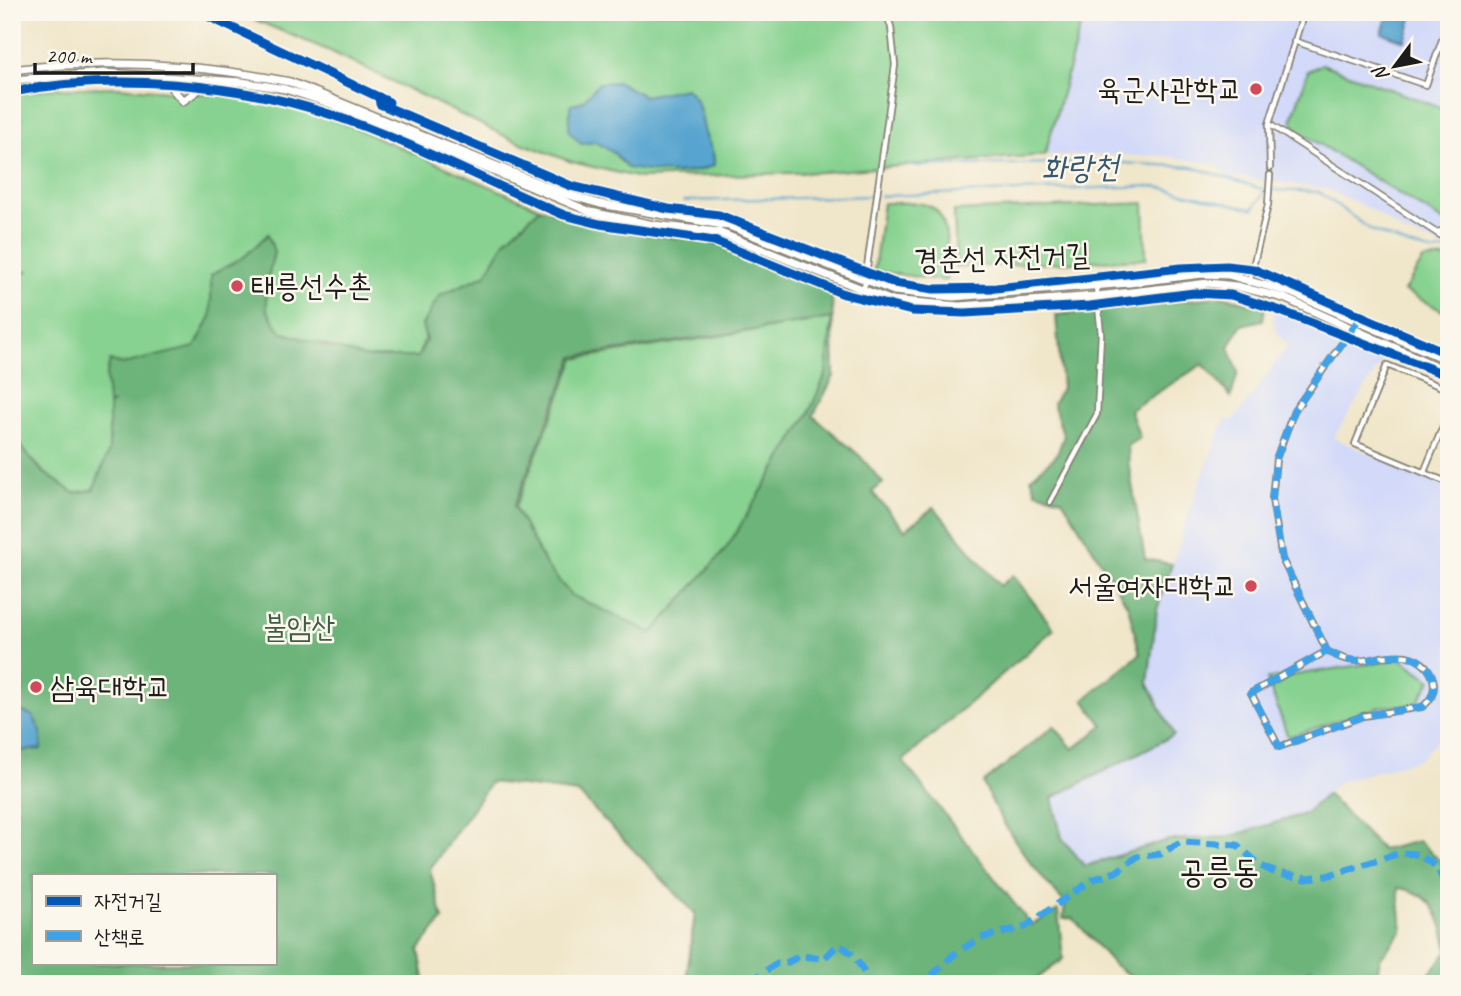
<svg xmlns="http://www.w3.org/2000/svg" width="1461" height="996" font-family="Caveat,'Poor Story',sans-serif">
<style>
.built{fill:#d2d9f9}
.green{fill:#87d290;stroke:#527756;stroke-width:2}
.forest{fill:#6db47a;stroke:#44684b;stroke-width:2;fill-rule:evenodd}
.water{fill:#56a4cf;stroke:#396076;stroke-width:2}
.lines{fill:none;stroke-linecap:round;stroke-linejoin:round}
.stream{stroke:#56a4cf;stroke-width:2}
.street-casing{stroke:#868173;stroke-width:8}
.primary-casing{stroke:#868173;stroke-width:10}
.street{stroke:#fff;stroke-width:4.5}
.primary{stroke:#fff;stroke-width:7}
.quiet{stroke:#3da2ea;stroke-width:7;stroke-dasharray:14 7;stroke-linecap:butt}
.cycleway-casing{stroke:#fbf7ec;stroke-width:13}
.cycleway{stroke:#0057b8;stroke-width:9}
.poi-dot{fill:#d1495b;stroke:#fbf7ec;stroke-width:2.5}
.labels{text-anchor:middle;stroke-width:5;stroke-linejoin:round;paint-order:stroke}
.poi-label{font-size:30px;fill:#1c1c1c;stroke:#fbf7ec;text-anchor:end}
.street-label{font-size:30px;fill:#1c1c1c;stroke:#fbf7ec}
.park-label{font-size:30px;fill:#415c45;stroke:#fbf7ec}
.water-label{font-size:32px;font-style:italic;fill:#36596d;stroke:#fbf7ec}
.quarter-label{font-size:33px;fill:#1c1c1c;stroke:#fbf7ec}
</style>
<rect width="100%" height="100%" fill="#fbf7ec"/>
<filter id="ink" filterUnits="userSpaceOnUse"><feTurbulence type="fractalNoise" baseFrequency=".0143" numOctaves="2"/><feDisplacementMap in="SourceGraphic" scale="14" xChannelSelector="R" yChannelSelector="G"/><feConvolveMatrix kernelMatrix="1 2 1 2 8 2 1 2 1" color-interpolation-filters="sRGB"/></filter>
<filter id="wash" filterUnits="userSpaceOnUse"><feTurbulence type="fractalNoise" baseFrequency=".00686" numOctaves="4" result="noise"/><feDisplacementMap in="SourceGraphic" scale="28" xChannelSelector="R" yChannelSelector="G"/><feGaussianBlur stdDeviation="1.57" result="paint"/><feColorMatrix in="noise" values="0 0 0 0 0 0 0 0 0 0 0 0 0 0 0 0 0 1.4 0 .05"/><feComposite in="paint" operator="in"/></filter>
<g filter="url(#wash)">
<rect width="100%" height="100%" fill="#f0e6ca"/>
<g class="built">
<path d="M1061 12H1449V254L1435 243 1405 233 1372 210 1326 189 1229 176 1215 164 1166 156 1045 155 1081 24Z"/>
<path d="M1275 306 1387 354 1333 438 1449 488V672L1445 731 1420 759 1339 782 1304 814 1228 837 1168 840 1085 866 1062 838 1052 798 1174 735 1148 683 1157 610 1198 487 1225 419 1233 421 1288 346 1277 333 1273 320Z"/>
</g>
<g class="green">
<path d="M236 12H1061L1081 24 1045 155 823 172 640 178 572 162 511 139 330 51Z"/>
<path d="M1322 64 1449 111V225L1297 130 1292 119 1308 71Z"/>
<path d="M117 87 269 99 330 117 540 208 485 275 440 295 418 357 109 371V406L115 451 93 490 74 493 43 472 12 437V277L29 271H12V95L43 89Z"/>
<path d="M883 203C925 203 945 197 947 247 947 258 950 271 946 281L874 271Z"/>
<path d="M1144 203 1146 259 956 267 954 211Z"/>
<path d="M1449 258V314L1404 291 1423 260Z"/>
<path d="M832 318 826 374 808 415 726 549 652 633 571 595 547 567 515 508 575 359Z"/>
<path d="M1401 659 1431 680 1416 705 1380 707 1288 737 1267 679Z"/>
</g>
<g class="forest">
<path d="M540 208 652 235 704 240 735 248 832 293 834 376 813 416 860 456 883 483 872 492 905 530 934 507 1000 586 1013 575 1054 629 903 761 1031 925 1058 910 1063 959 1030 984H648L666 979 686 982 695 913 578 793 491 782 430 869 443 919 419 950 425 984H12V755L16 751 41 749V733L33 716 12 708V437L43 472 74 493 93 490 109 451V406L114 403 108 404 106 376 110 361 123 364 195 347 211 316V275L245 256 268 234 274 252 266 286 267 310 281 332 364 357H418L426 340 422 325 440 295 485 275 506 240ZM832 318 826 374 808 415 726 549 652 633 571 595 547 567 514 506 574 357ZM33 875H275V963H33Z"/>
<path d="M1223 296 1265 307 1263 320 1241 325 1229 347 1238 372 1231 397 1203 364 1130 410 1140 438 1128 445 1129 467 1145 559 1172 564 1157 610 1148 683 1174 735 1052 798 1062 838 1085 866 1168 840 1228 837 1304 814 1327 794 1382 850 1419 841 1440 861 1449 876V984H1421L1448 951C1442 919 1434 892 1398 888L1402 931 1380 958 1377 975 1367 984H1324L1311 968 1288 984H1142L1114 965 1073 918 1063 919 1065 903C1032 868 1003 828 983 783L1054 726 1073 749 1103 726 1084 700 1140 654 1128 606 1062 499 1036 492 1031 477 1056 456 1064 437 1053 403 1062 388 1056 315Z"/>
</g>
<g class="water">
<path d="M1389 12H1414L1405 41 1382 33Z"/>
<path d="M618 82 644 96 686 88C702 102 700 115 705 133 709 146 715 151 714 165 688 178 654 172 627 168L614 153 595 142 581 144 569 131 570 105 583 101 599 83Z"/>
<path d="M12 708 33 716 41 732V749L17 751 12 755Z"/>
</g>
<g class="lines">
<g class="stream">
<path d="M910 166 1106 162 1193 167 1265 190"/>
<path d="M1272 190 1319 192 1371 230 1409 246 1435 252 1449 250"/>
<path d="M880 196 1154 186 1253 209 1266 190"/>
<path d="M683 201 874 196"/>
</g>
</g>
</g>
<g filter="url(#ink)">
<g class="lines">
<g class="street-casing">
<g id="street">
<path d="M1304 12 1269 124 1449 241"/>
<path d="M1294 41 1426 85 1449 20"/>
<path d="M1269 125 1270 168"/>
<path d="M1436 232 1449 230"/>
<path d="M1249 283 1268 205 1270 175"/>
<path d="M864 289 895 65 891 27 886 12"/>
<path d="M1449 390 1387 365 1355 444 1449 483"/>
<path d="M1424 472 1449 412"/>
<path d="M1050 502 1097 414 1101 334 1096 286"/>
<path d="M1327 651C1363 672 1373 652 1406 656 1432 660 1445 691 1422 707L1363 716 1279 747 1251 693 1327 651 1282 559 1272 499 1276 459 1294 411 1357 322"/>
</g>
</g>
<g class="primary-casing">
<g id="primary">
<path d="M12 70C105 58 198 64 290 82L565 194 600 204 729 226 894 291 953 297 1129 283 1202 274 1228 275 1292 293 1449 361"/>
<path d="M161 76 183 101 212 80"/>
<path d="M12 80 104 73 242 82 285 89 332 104 591 212 654 225 718 232 890 300 959 306 1097 296 1208 283 1236 286 1284 298 1449 372"/>
</g>
</g>
<use href="#street" class="street"/>
<use href="#primary" class="primary"/>
<g class="quiet">
<path d="M1327 651C1363 672 1373 652 1406 656 1432 660 1445 691 1422 707L1363 716 1279 747 1251 693 1327 651 1282 559 1272 499 1276 459 1294 411 1357 322"/>
<path d="M754 984 753 980 777 963H786L800 956 824 958 838 945C854 950 863 970 870 984"/>
<path d="M912 984 934 974 953 955 981 938 1025 927 1092 880 1116 872 1137 857 1161 854 1180 842 1237 845 1261 866 1276 873 1307 878 1327 876 1400 853 1419 854 1436 866 1449 891"/>
</g>
<g class="cycleway-casing">
<g id="cycleway">
<path d="M199 12 389 102"/>
<path d="M12 92C111 73 233 82 329 114 408 140 487 182 564 215L600 224 714 241 844 294 912 311 965 313 1090 306 1194 293 1231 295 1278 310 1449 376"/>
<path d="M379 97 380 104 571 186 668 209 719 215 894 283 934 289 996 288 1181 268 1227 266 1253 269 1449 354"/>
</g>
</g>
<use href="#cycleway" class="cycleway"/>
</g>
</g>
<g class="poi-dot">
<circle cx="1256" cy="89" r="7"/>
<circle cx="237" cy="286" r="7"/>
<circle cx="1251" cy="586" r="7"/>
<circle cx="36" cy="687" r="7"/>
</g>
<g class="labels">
<g class="poi-label">
<text x="1242" y="99">육군사관학교</text>
<text x="251" y="296" text-anchor="start">태릉선수촌</text>
<text x="1237" y="596">서울여자대학교</text>
<text x="50" y="697" text-anchor="start">삼육대학교</text>
</g>
<g class="street-label">
<text transform="translate(1002 257) rotate(-2)" y="10">경춘선 자전거길</text>
</g>
<g class="park-label">
<text x="299" y="637">불암산</text>
</g>
<g class="water-label">
<text transform="translate(1080 167) rotate(-2)" y="11">화랑천</text>
</g>
<g class="quarter-label">
<text x="1219" y="882">공릉동</text>
</g>
</g>
<rect width="1461" height="996" fill="none" stroke="#fbf7ec" stroke-width="42"/>
<rect x="32" y="874" width="245" height="91" fill="#fbf7ec" stroke="#a29f99" stroke-width="2"/>
<rect x="46" y="896" width="35" height="10" fill="#0057b8" stroke="#a29f99" stroke-width="2"/>
<text x="94" y="908" font-size="21" fill="#1c1c1c">자전거길</text>
<rect x="46" y="931" width="35" height="10" fill="#3da2ea" stroke="#a29f99" stroke-width="2"/>
<text x="94" y="944" font-size="21" fill="#1c1c1c">산책로</text>
<g transform="translate(1395 66) rotate(238)" stroke="#fbf7ec" stroke-width="5" paint-order="stroke">
<path d="M0-5L12 26L0 18L-12 26Z" fill="#1c1c1c"/>
<text y="-10" font-size="19" font-weight="bold" text-anchor="middle" fill="#1c1c1c">N</text>
</g>
<path d="M35 63v10h158v-10" fill="none" stroke="#1c1c1c" stroke-width="3.5"/>
<text x="46" y="63" font-size="21" fill="#1c1c1c" stroke="#fbf7ec" stroke-width="5" paint-order="stroke">200 m</text>
</svg>
